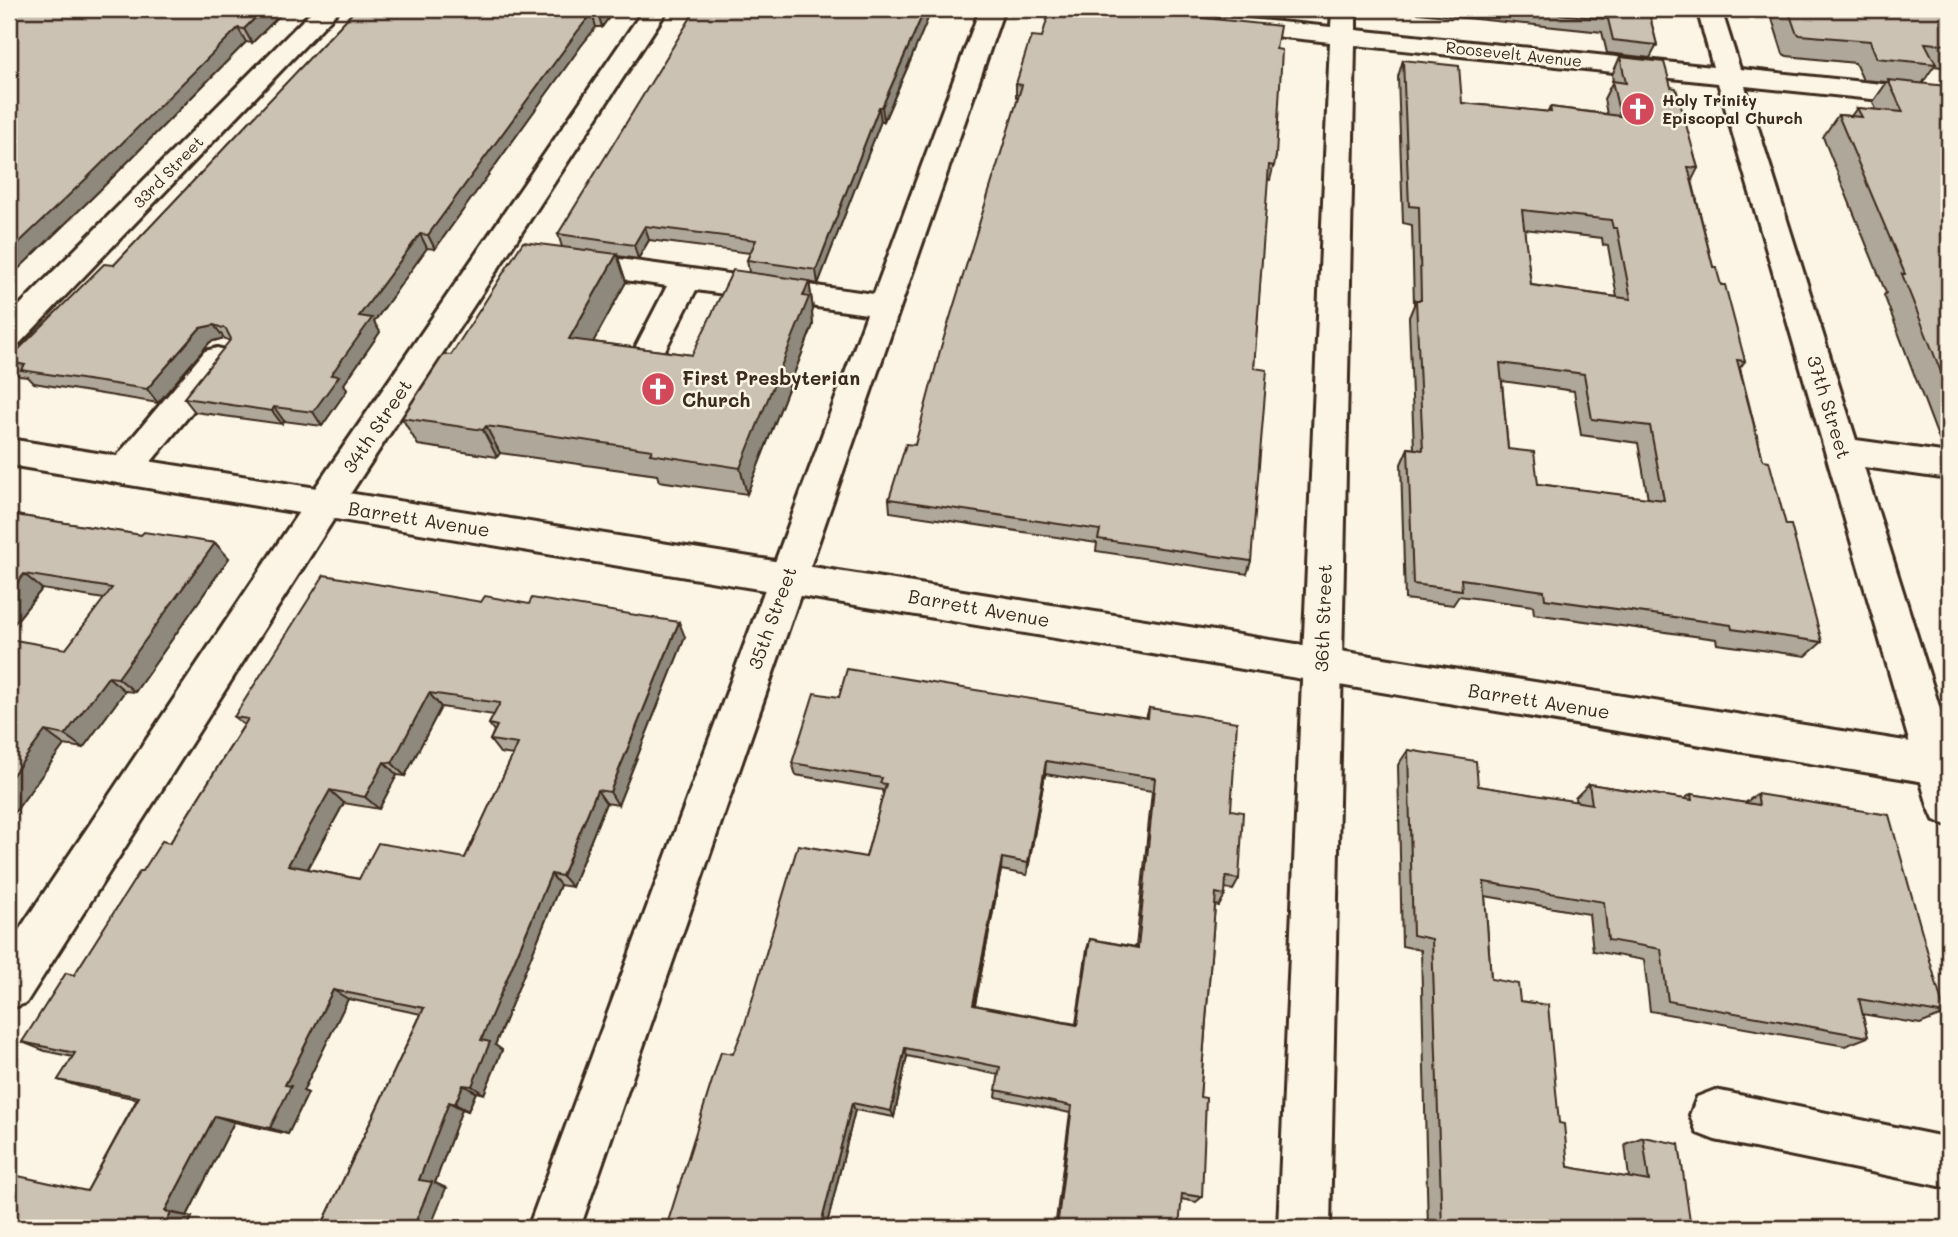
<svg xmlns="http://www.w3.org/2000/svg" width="1958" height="1237" font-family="Mali,sans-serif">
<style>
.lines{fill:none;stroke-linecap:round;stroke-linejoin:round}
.minor-casing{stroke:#3b2a1e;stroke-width:6}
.major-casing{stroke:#3b2a1e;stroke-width:6}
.minor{fill:#fcf5e5;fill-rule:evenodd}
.major{fill:#fcf5e5;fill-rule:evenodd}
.wall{fill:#afa79a;stroke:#3b2a1e;stroke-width:2;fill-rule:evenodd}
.shaded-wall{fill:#8f887d;stroke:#3b2a1e;stroke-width:2}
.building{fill:#ccc2b3;stroke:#3b2a1e;stroke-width:2;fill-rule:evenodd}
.labels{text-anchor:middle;stroke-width:5;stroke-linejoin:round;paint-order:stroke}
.far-street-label{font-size:16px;fill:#3b2a1e;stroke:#fcf5e5}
.far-poi-label{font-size:16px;font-weight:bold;fill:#3b2a1e;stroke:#fcf5e5;text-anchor:start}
.poi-label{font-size:19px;font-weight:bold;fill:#3b2a1e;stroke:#fcf5e5;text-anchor:start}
.street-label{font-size:19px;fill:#3b2a1e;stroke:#fcf5e5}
</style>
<rect width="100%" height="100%" fill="#fcf5e5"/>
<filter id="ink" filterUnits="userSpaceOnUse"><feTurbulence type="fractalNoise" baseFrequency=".0143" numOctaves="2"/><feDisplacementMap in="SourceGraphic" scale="14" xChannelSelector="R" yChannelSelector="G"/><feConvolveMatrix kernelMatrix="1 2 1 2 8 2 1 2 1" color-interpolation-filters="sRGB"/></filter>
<g filter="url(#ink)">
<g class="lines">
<g class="minor-casing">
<g id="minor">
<path d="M314 9H340L20 343 9 346V316Z"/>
<path d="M644 9H668L337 514 26 1003 9 1009V945L311 494Z"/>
<path d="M980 9H1004L580 1228H528L867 314 696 290 663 354 652 357 641 354 636 346 667 286 569 272 558 269 554 262 558 255 569 252 874 294Z"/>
<path d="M1332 9H1356V30L1713 67 1697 9H1721L1740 69 1949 91V107L1745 86 1856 440 1949 453V479L1864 467 1949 738V826L1934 820 1928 806 1718 83 1355 45 1330 1228H1278L1330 42 1227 31 1218 29 1215 24 1218 19 1227 17 1331 27Z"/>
<path d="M217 348 229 351 233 359 229 367 136 480 124 484 112 480 106 471 112 462 205 351Z"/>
<path d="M1715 1090 1949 1138V1188L1715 1140 1697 1133 1690 1115 1697 1097Z"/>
</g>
</g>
<g class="major-casing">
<path id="major" d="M9 439 1949 748V786L9 465Z"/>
</g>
<use href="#minor" class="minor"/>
<use href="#major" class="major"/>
</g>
<g class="wall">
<path d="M23 9H286L252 43 246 42 98 192 9 278V21Z"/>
<path d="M356 9H615L602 27H596L581 46 435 249 427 248 374 322 380 332 344 384 347 390 322 426 284 421 282 424 195 412 184 398 230 341 224 338 210 342 158 403 34 383 28 377 19 376 9 364V359L114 265Z"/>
<path d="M1171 9H1283L1280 20Z"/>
<path d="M1409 9H1652L1649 13 1657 45 1650 58 1607 53 1602 32 1409 12Z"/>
<path d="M1769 9H1949V68L1934 66 1922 84 1949 90V451L1943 450 1884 295 1886 293 1823 137 1838 115 1851 116 1857 108 1876 110 1873 102 1887 82 1863 80 1855 63 1787 56 1783 54Z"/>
<path d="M1042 37 1276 49V156L1270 180 1267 179 1254 368 1251 561 1247 574 1096 551 1097 543 890 512 889 499 915 445 1018 99 1016 98V84Z"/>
<path d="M1620 57 1671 87 1698 168 1692 180 1713 267 1721 285 1745 361 1740 368 1763 460 1786 525 1822 642 1806 656 1717 644 1716 639 1534 614 1533 606 1459 596 1453 605 1405 599 1401 464 1408 448 1414 449 1409 317 1414 305 1412 225 1403 223 1398 77 1403 60 1462 103 1548 112 1550 107 1607 114 1604 99 1613 81 1612 75ZM1524 229 1602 238 1603 245 1608 246 1617 297 1531 285ZM1502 381 1574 391 1581 435 1638 443 1648 499 1538 484 1508 449Z"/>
<path d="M911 59 884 121H881L818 284 809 282 813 309 812 313 813 325 747 494 659 481 657 475 500 453 497 457 418 445 402 418 451 355 562 247 558 234ZM649 240 750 253 747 260 749 272 692 355 593 342 626 282 617 256 638 259Z"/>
<path d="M1949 480V503L1943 486Z"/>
<path d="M9 514 141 535 215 543 229 558 135 692 125 691 83 748 64 745 9 820 66 649 104 599 42 589 9 630Z"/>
<path d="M481 602 685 637 618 805 606 803 572 887 560 885 495 1045 502 1050 484 1094 476 1092 468 1111 462 1109 435 1183 446 1188 321 1227 421 1014 348 999 303 1091 308 1093 288 1134 234 1122 187 1216 192 1217 187 1228H9L87 1191 137 1099 81 1087 58 1080 73 1057 45 1051 22 1042 74 975 143 871 170 843 244 725 234 717ZM441 707 494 715 489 724 494 731 490 740 500 753 513 755 465 858 359 879 308 869 344 803 379 809 397 775 405 776Z"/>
<path d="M839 697 1146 718 1149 708 1231 810 1239 879 1233 890 1225 888V895L1219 906 1215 905 1200 1097 1202 1197 1196 1202 1181 1199 1179 1228H1055L1070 1113 996 1097 999 1075 907 1056 894 1117 855 1110 826 1228H666L733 1054 866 857 883 795 882 790 796 775 792 763ZM1045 774 1152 791 1136 947 1090 939 1087 949 1076 1024 975 1005 1001 870 1027 875Z"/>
<path d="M1408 750 1478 786 1576 802 1575 798 1589 784 1684 799 1691 794 1745 803 1757 794 1945 1014 1920 1024 1862 1014 1868 1037 1845 1046 1650 1011 1644 960 1593 951 1589 914 1485 896 1491 979 1520 1001 1559 1123 1568 1167 1629 1178 1625 1144 1643 1137 1691 1228H1428L1421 950 1402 946 1398 765Z"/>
</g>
<g class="shaded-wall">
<path d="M264 9H286L252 43 244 29Z"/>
<path d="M602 9H615L602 27 598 13Z"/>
<path d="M925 9H932L911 59 884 121 882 107Z"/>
<path d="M592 13 596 27 581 46 435 249 428 235 577 32Z"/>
<path d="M238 28 246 42 98 192 9 278V252Z"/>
<path d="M879 107 881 121 818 284 816 270Z"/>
<path d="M645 226 649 240 638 259 634 245Z"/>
<path d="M420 234 427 248 374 322 380 332 344 384 347 390 322 426 313 412 359 316Z"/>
<path d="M617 254 626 282 580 366 569 339Z"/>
<path d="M809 281 813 309 812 313 813 325 747 494 740 468Z"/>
<path d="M214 325 224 338 210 342 158 403 147 389 200 328Z"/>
<path d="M274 407 284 421 282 424 272 411Z"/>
<path d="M486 426 500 453 497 457 483 430Z"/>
<path d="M215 543 229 558 135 692 118 678Z"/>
<path d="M24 574 42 589 9 630V593Z"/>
<path d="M679 622 685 637 618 805 610 792Z"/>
<path d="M108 677 125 691 83 748 65 735Z"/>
<path d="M429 693 441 707 405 776 392 763Z"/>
<path d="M45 731 64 745 9 820V780Z"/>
<path d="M1046 761 1045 774 1027 875 1028 863Z"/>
<path d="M384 762 397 775 379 809 365 797Z"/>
<path d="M330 790 344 803 303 877 288 865Z"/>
<path d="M597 790 606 803 572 887 562 876Z"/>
<path d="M1002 858 1001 870 973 1014V1005Z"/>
<path d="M551 874 560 885 495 1045 502 1050 484 1094 472 1086 481 1040Z"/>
<path d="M333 990 348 999 303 1091 308 1093 288 1134 270 1128 285 1085Z"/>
<path d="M905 1048 907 1056 894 1117 891 1111Z"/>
<path d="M463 1085 476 1092 468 1111 455 1104Z"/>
<path d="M449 1102 462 1109 435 1183 446 1188 430 1228H413L419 1180Z"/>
<path d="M852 1103 855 1110 826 1228H820Z"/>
<path d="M215 1116 234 1122 187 1216 165 1211Z"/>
<path d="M171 1213 192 1217 187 1228H163Z"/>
</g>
<g class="building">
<path d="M23 9H264L244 29 238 28 88 177 9 252V21Z"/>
<path d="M356 9H602L598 13H592L577 32 428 235 420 234 359 316 372 318 331 375 339 376 313 412 274 407 272 411 184 398 231 339 226 329 214 325 200 328 147 389 21 370 25 365 9 362V359L104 264 114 265Z"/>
<path d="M696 9H925L882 107H879L816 270 747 260 756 240 645 226 634 245 558 234Z"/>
<path d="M1050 9H1118L1280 26 1276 49 1282 50 1276 156 1274 166 1269 165 1254 368 1267 370 1251 561 1098 539 1100 530 889 499 906 444 915 445 941 347 1022 85 1016 84 1029 42 1032 36 1042 37Z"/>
<path d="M1507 9H1648L1657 45 1613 40 1608 19Z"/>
<path d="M1788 9H1949V45L1925 43 1936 64 1877 58 1870 41 1800 35 1796 32Z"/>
<path d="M1620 57 1664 62 1671 87 1676 88 1698 168 1688 167 1713 267H1716L1721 285H1725L1745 361 1737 360 1763 460 1769 461 1786 525H1791L1822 642 1732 629 1731 625 1545 599 1544 591 1461 579 1462 590 1413 584 1408 448 1423 450 1416 300H1421L1419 207 1409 206 1403 60 1459 66 1462 103 1551 112 1550 107 1620 116 1612 81 1626 83ZM1522 210 1611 220 1613 228H1617L1631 299 1531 285ZM1500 363 1584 374 1592 419 1650 426 1664 500 1538 484 1534 452 1508 449Z"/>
<path d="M1888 80 1947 86 1949 90V392L1902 274H1905L1838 115 1862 117 1857 108 1903 112Z"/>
<path d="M523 242 617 254 569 339 692 355 733 270 809 281 803 296 809 297 740 468 650 454 652 450 486 426 483 430 402 418 444 354 451 355Z"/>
<path d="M9 514 141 535 144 532 215 543 118 678 108 677 65 735 45 731 9 780V639L66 649 112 588 24 574 9 593Z"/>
<path d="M324 575 481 602 485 596 529 604 532 598 679 622 610 792 597 790 562 876 551 874 481 1040 490 1042 472 1086 463 1085 455 1104 449 1102 419 1180 432 1182 413 1228H296L299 1222 321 1227 424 1008 333 990 285 1085 291 1086 270 1128 215 1116 165 1211 171 1213 163 1228H9V1174L87 1191 139 1097 58 1080 75 1053 22 1042 66 973 74 975 140 871H143L162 841 170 843 248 719 234 717ZM429 693 500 703 489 724 497 726 490 740 518 744 465 858 378 843 359 879 288 865 330 790 365 797 384 762 392 763Z"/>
<path d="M847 669 1148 718 1149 708 1237 722 1231 810 1243 812 1239 879 1226 877 1225 895 1216 893 1200 1097 1206 1098 1202 1197 1182 1194 1179 1228H1057L1072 1106 996 1090 1000 1067 905 1048 891 1111 852 1103 820 1228H666L721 1052 733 1054 745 1024 798 845 866 857 886 784 880 783 882 778 792 763 814 693 839 697ZM1046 761 1155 778 1138 948 1090 939 1077 1025 973 1005 1002 858 1028 863Z"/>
<path d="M1408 750 1476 761 1478 786 1592 804 1589 784 1692 800 1691 794 1759 805 1757 794 1889 815 1945 1014 1859 999 1868 1037 1668 1001 1661 949 1608 940 1604 902 1484 882 1491 979 1518 984 1520 1001 1548 1005 1559 1123 1564 1124 1568 1167 1649 1181 1643 1137 1679 1144 1691 1228H1442L1432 939 1413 935Z"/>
</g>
</g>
<defs>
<g id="church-disc" transform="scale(1.75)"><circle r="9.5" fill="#d1495b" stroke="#fcf5e5"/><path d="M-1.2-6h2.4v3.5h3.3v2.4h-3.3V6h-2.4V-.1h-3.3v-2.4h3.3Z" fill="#fff"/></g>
</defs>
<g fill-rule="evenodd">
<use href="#church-disc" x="1638" y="109"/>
<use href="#church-disc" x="658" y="389"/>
</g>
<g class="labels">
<g class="far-street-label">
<text transform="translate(1514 54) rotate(6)" y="6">Roosevelt Avenue</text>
<text transform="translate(168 172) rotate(-46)" y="6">33rd Street</text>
</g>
<g class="far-poi-label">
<text x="1662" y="106">Holy Trinity<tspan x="1662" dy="18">Episcopal Church</tspan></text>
</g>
<g class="poi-label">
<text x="682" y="385">First Presbyterian<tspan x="682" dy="22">Church</tspan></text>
</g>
<g class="street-label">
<text transform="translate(1829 407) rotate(73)" y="7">37th Street</text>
<text transform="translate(377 426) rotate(-56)" y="7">34th Street</text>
<text transform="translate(419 519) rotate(9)" y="7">Barrett Avenue</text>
<text transform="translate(979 608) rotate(10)" y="7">Barrett Avenue</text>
<text transform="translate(772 618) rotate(-70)" y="7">35th Street</text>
<text transform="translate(1323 618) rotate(-88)" y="7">36th Street</text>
<text transform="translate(1539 701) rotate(9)" y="7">Barrett Avenue</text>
</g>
</g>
<rect width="1958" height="1237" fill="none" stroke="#fcf5e5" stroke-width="35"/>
<rect x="18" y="18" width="1923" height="1202" fill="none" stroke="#3b2a1e" stroke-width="2.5" filter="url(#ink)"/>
</svg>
